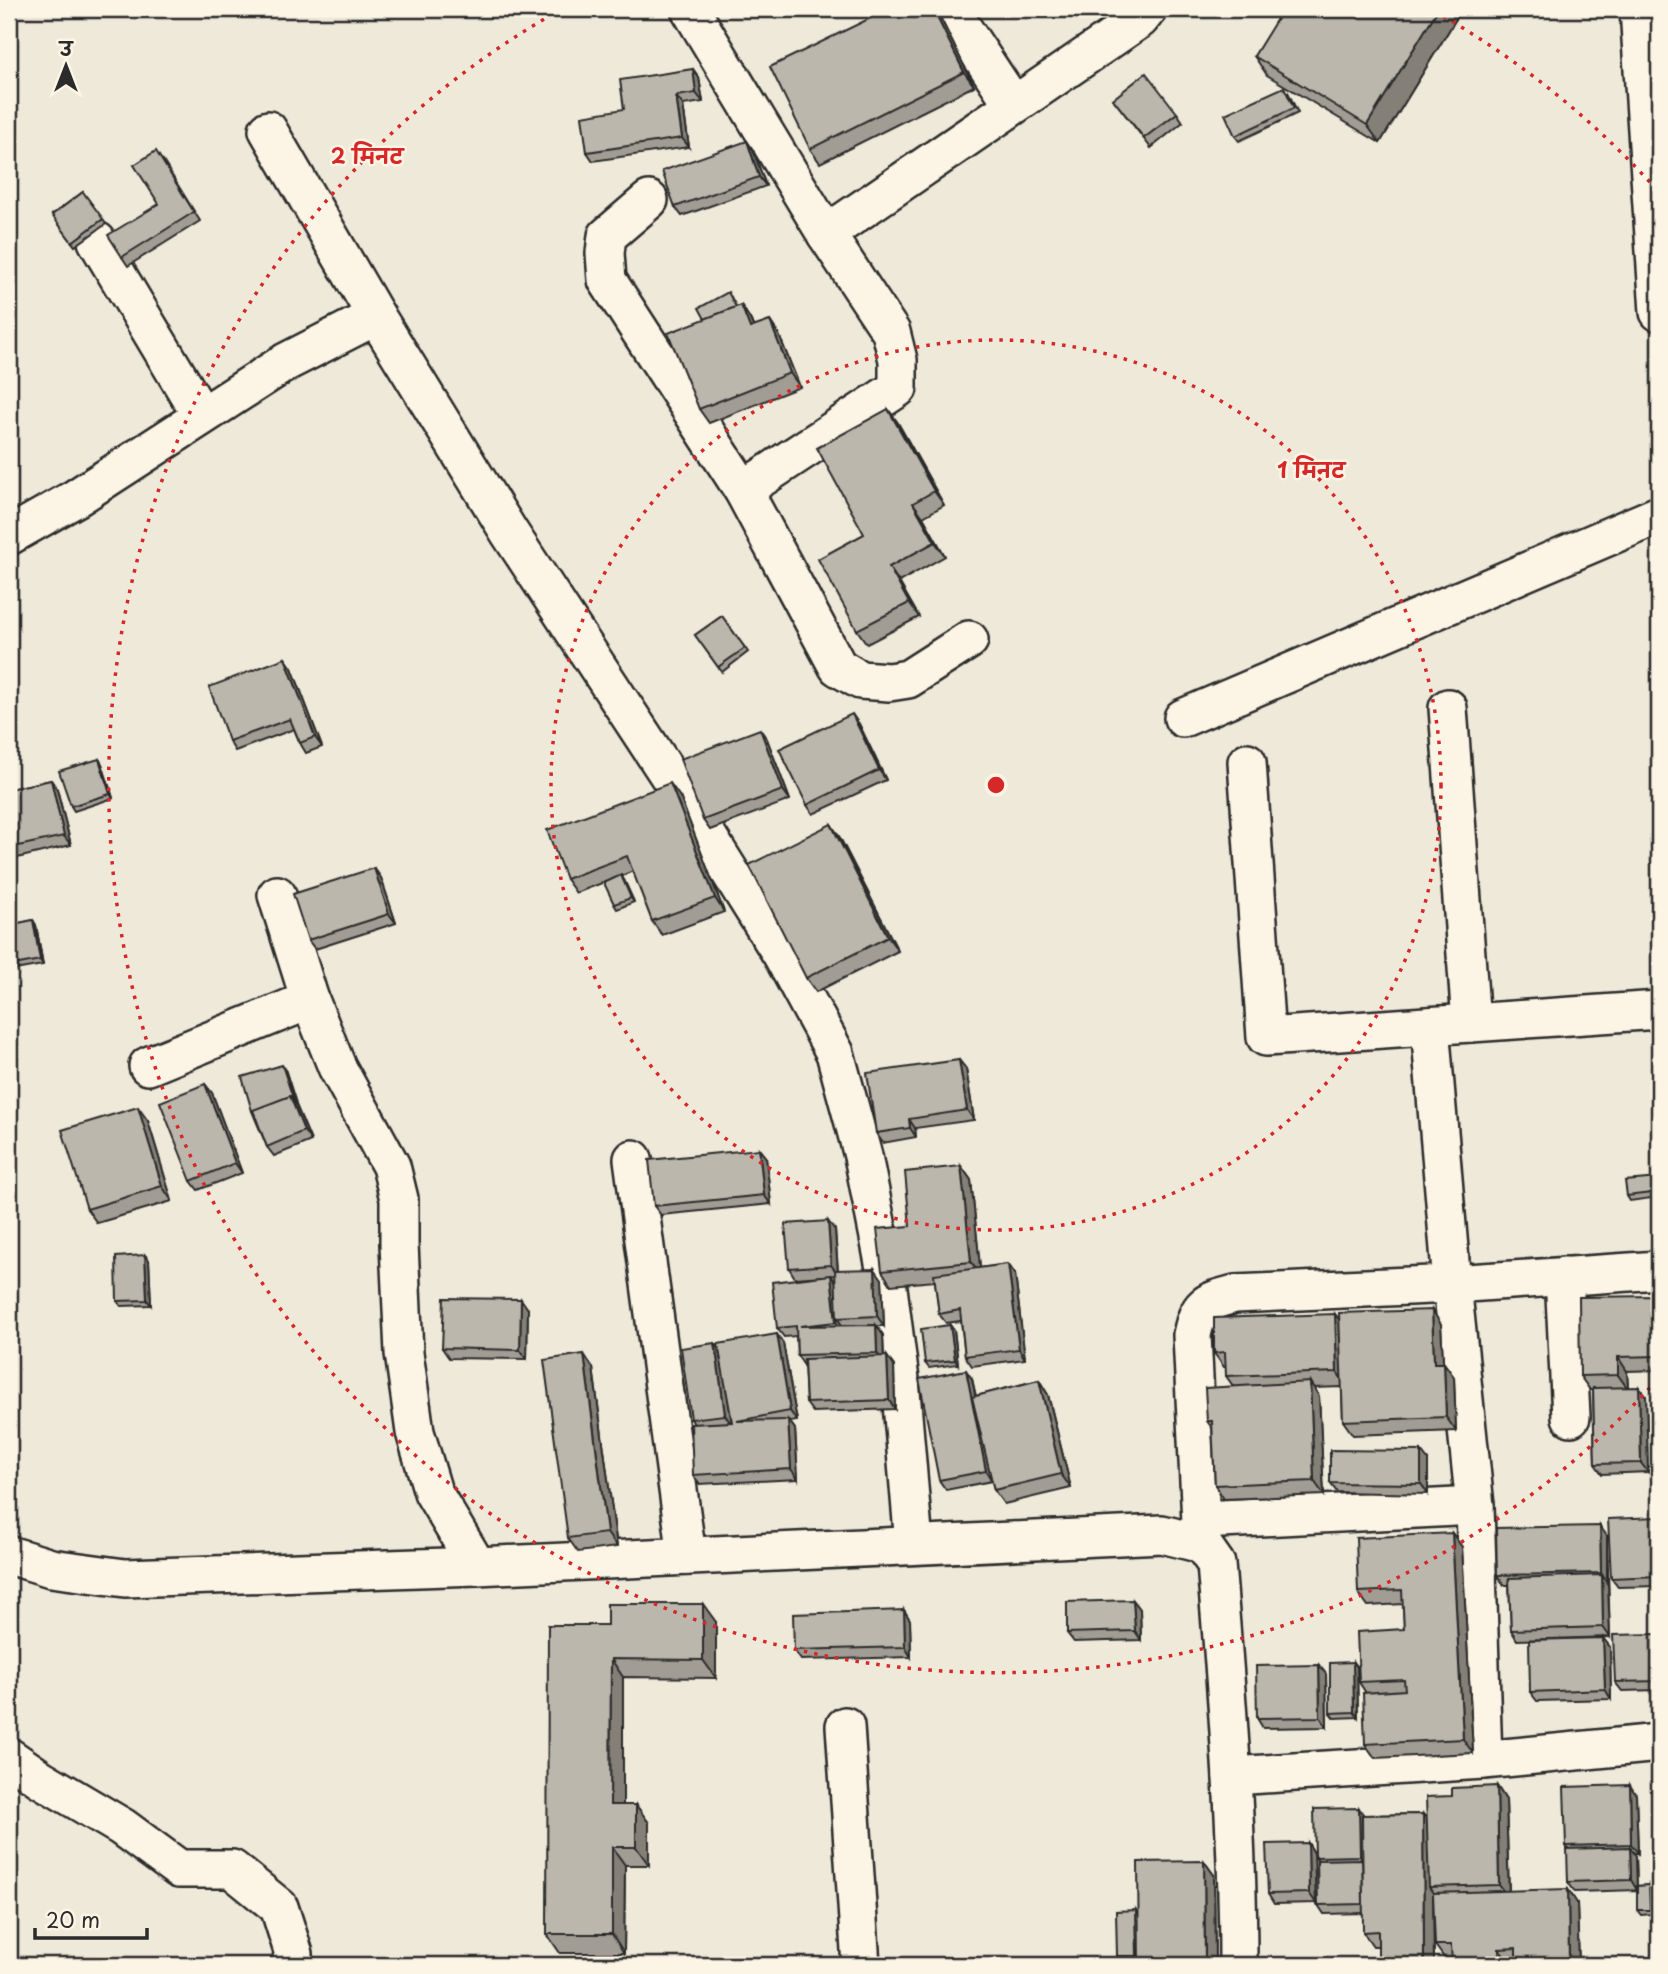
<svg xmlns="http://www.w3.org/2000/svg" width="1668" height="1974" font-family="'Playpen Sans','Playpen Sans Deva',sans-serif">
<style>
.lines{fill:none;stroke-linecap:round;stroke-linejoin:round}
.minor-casing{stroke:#2b2b2b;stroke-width:42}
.minor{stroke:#fcf5e5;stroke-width:37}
.wall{fill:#a29d94;stroke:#2b2b2b;stroke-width:2}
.shaded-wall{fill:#848078;stroke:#2b2b2b;stroke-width:2}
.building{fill:#bcb7ac;stroke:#2b2b2b;stroke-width:2}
.ring{fill:none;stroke:#d62828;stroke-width:3.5;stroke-dasharray:3.5 7}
.centre{fill:#d62828;stroke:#fcf5e5;stroke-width:3.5}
.ring-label{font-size:21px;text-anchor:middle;font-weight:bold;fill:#d62828;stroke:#fcf5e5;stroke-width:5;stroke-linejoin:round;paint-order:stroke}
</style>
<rect width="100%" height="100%" fill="#efe9da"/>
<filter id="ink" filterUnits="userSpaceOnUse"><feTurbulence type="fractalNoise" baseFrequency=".0143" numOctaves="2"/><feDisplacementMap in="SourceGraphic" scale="14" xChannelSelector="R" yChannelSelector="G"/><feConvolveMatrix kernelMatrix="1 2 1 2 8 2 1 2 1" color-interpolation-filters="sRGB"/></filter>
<g filter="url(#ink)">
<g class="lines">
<g class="minor-casing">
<g id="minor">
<path d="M690 9 826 234 891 332 898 360V388L743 490"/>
<path d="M950 9 1013 104"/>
<path d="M1639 9 1659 312"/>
<path d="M268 130 376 316"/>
<path d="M649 200 607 236 605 253 607 280 743 490 838 667 860 680 889 682 908 679 969 640"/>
<path d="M826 234 1140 19 1148 9"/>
<path d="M97 241 201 415"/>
<path d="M9 536 76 498 286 362 376 316 509 532 683 797 782 955 835 1053 863 1156 886 1273 900 1380 914 1545"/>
<path d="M1448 708 1471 1023"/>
<path d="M1183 718 1659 515"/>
<path d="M1247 762 1266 1037 1659 1010"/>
<path d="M277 895 310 1000 337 1067 391 1166 399 1199V1244L404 1353 415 1432 433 1492 477 1566"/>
<path d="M148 1066 310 1000"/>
<path d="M633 1159 687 1556"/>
<path d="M1564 1276 1571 1417"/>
<path d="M1202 1520 1475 1506"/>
<path d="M1202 1544 1192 1335C1199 1303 1205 1302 1235 1294L1452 1284 1430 1026"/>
<path d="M9 1555 51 1568 125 1578 477 1566 1162 1534 1202 1544 1216 1564C1227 1697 1238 1831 1238 1965"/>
<path d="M845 1726 861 1965"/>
<path d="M9 1757 41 1779 122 1827 179 1869H232L279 1907 294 1954 290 1965"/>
<path d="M1483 1760 1475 1506 1452 1284 1659 1270"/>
<path d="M1232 1776 1483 1760 1659 1743"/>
</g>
</g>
<use href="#minor" class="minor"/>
</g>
<g class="wall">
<path d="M889 9H936L974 86 820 163 810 149Z"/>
<path d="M1069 9H1092L1076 19Z"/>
<path d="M1462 9 1380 143 1267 75 1254 56Z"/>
<path d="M693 69 699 78 703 102 683 105 689 147 593 161 587 152 624 109Z"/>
<path d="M1288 92 1298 113 1239 141 1235 136Z"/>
<path d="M1113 99 1177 113 1183 122 1151 148Z"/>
<path d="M747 141 753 150 766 186 682 216 675 207Z"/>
<path d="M163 161 200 221 128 266 122 257 159 204Z"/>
<path d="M83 192 106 224 75 246 52 215Z"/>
<path d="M731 297 736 307 741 305 750 319 754 327 770 321 779 335 800 387 709 423 699 409 705 319Z"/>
<path d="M888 409 898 423 944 505 923 517 945 556 899 582 919 617 867 644 857 630 864 534Z"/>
<path d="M722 616 748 652 722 672 695 635Z"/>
<path d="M285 658 292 668 322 747 306 753 300 743 294 729 235 751 229 741Z"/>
<path d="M859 724 886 780 813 814 807 805Z"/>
<path d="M767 739 790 800 710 830 703 820Z"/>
<path d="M99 759 102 764 113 798 74 811 71 806Z"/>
<path d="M51 780 57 789 71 845 9 860V789Z"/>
<path d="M680 797 724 912 662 935 652 921 633 871 621 876 624 880 634 902 617 909 614 904 615 878 576 893 566 879Z"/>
<path d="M831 824 840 838 898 951 816 992 806 978Z"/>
<path d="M374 868 381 878 396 923 315 949 308 940Z"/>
<path d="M33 920 36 925 43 965 9 971V925Z"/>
<path d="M959 1060 966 1069 974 1120 915 1128 916 1137 883 1143 876 1133Z"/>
<path d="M285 1069 295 1103 311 1141 274 1156 267 1147 252 1111Z"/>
<path d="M205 1084 212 1093 242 1173 198 1190 191 1181Z"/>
<path d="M148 1121 172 1201 97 1223 87 1209Z"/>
<path d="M759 1149 766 1158 771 1204 661 1215 654 1206Z"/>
<path d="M961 1166 971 1180 980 1268 1008 1264 1015 1274 1025 1359 972 1366 965 1356 961 1321 946 1323 939 1314 935 1281 891 1285 882 1271 910 1226Z"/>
<path d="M1659 1178V1197L1630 1201 1627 1196Z"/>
<path d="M835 1230 838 1270 882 1279 884 1326H877L883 1335 884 1356 894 1366 895 1409 813 1412 806 1403 804 1364H803L797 1355 796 1336 784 1337 777 1328 836 1281V1275L795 1278 789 1268Z"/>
<path d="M145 1255 149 1260 151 1305 121 1306 117 1301Z"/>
<path d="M1659 1296V1370L1627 1371 1628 1387 1646 1396 1648 1472 1602 1474 1595 1464 1593 1390H1590L1580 1376Z"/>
<path d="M528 1309 527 1359 449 1358 442 1348Z"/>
<path d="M1335 1314 1340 1321 1441 1324 1443 1363H1444L1454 1377 1456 1431 1353 1435 1343 1421 1342 1387 1313 1388 1319 1396 1324 1495 1224 1499 1215 1485 1212 1428 1207 1421 1233 1386 1226 1376V1367H1224L1214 1353Z"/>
<path d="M954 1330 958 1364 929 1368 925 1363Z"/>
<path d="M783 1343 797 1421 790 1422 795 1429 798 1479 699 1484 693 1475 694 1424 691 1419 719 1349Z"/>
<path d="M593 1368 617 1547 578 1552 568 1538Z"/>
<path d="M972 1379 976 1396 1039 1380 1048 1395 1071 1488 1004 1504 994 1490 992 1481 946 1490 939 1480Z"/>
<path d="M1428 1460V1494L1337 1492 1330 1483Z"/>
<path d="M1659 1517V1586L1618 1587 1611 1578Z"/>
<path d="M1452 1533 1462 1547 1473 1753 1375 1758 1365 1744 1366 1693 1359 1682 1404 1629 1403 1604 1368 1606 1358 1592Z"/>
<path d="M1607 1536 1610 1637 1517 1640 1511 1630 1509 1585H1504L1497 1575Z"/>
<path d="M1133 1600 1140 1609 1141 1640 1074 1642 1067 1633Z"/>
<path d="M904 1610 910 1620 911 1657 801 1660 794 1650Z"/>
<path d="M716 1622V1678L623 1677V1805H636L649 1823V1865H625L624 1953H560L547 1934 607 1625Z"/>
<path d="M1659 1634V1690L1622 1691 1615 1682Z"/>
<path d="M1603 1638 1610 1647 1611 1699 1537 1701 1530 1692Z"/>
<path d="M1319 1665 1326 1674 1327 1727 1263 1728 1257 1718Z"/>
<path d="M1357 1667 1358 1717 1334 1718 1330 1713Z"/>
<path d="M1497 1786 1506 1800 1509 1891 1577 1903 1579 1965H1516V1963L1445 1959 1435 1945 1433 1893 1434 1965H1378V1946H1373L1363 1932V1913L1324 1914 1318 1905 1317 1860 1315 1857 1364 1815 1423 1814 1427 1820 1452 1796Z"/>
<path d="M1636 1795 1638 1853H1634L1636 1856 1637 1886 1649 1885 1653 1890V1914L1641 1915 1637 1910V1890L1575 1892 1568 1882V1849L1566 1846Z"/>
<path d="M1308 1843 1314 1853 1316 1903 1274 1904 1268 1894Z"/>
<path d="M1204 1861 1214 1875 1215 1965H1139V1961H1121L1117 1956 1136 1910 1139 1914Z"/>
</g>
<g class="shaded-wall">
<path d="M933 9H936L974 86 964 72Z"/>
<path d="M1438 9H1462L1380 143 1367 125Z"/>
<path d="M693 69 699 78 703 102 696 93Z"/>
<path d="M676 96 683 105 689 147 682 138Z"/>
<path d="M747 141 753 150 766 186 759 177Z"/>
<path d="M741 305 750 319 760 343 750 328Z"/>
<path d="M770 321 779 335 800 387 790 373Z"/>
<path d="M888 409 898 423 944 505 934 491Z"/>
<path d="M913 503 923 517 945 556 935 542Z"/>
<path d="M889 567 899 582 919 617 909 603Z"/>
<path d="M285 658 292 668 322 747 315 737Z"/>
<path d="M852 714 859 724 886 780 879 770Z"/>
<path d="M760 729 767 739 790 800 783 790Z"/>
<path d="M99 759 102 764 113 798 110 794Z"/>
<path d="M51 780 57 789 71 845 64 836Z"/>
<path d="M670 783 680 797 724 912 715 898Z"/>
<path d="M831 824 840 838 898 951 888 937Z"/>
<path d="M374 868 381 878 396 923 389 914Z"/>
<path d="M621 875 624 880 634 902 631 898Z"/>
<path d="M33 920 36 925 43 965 40 960Z"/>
<path d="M959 1060 966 1069 974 1120 967 1110Z"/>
<path d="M282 1065 285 1069 296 1103 293 1098Z"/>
<path d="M205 1084 212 1093 242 1173 235 1163Z"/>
<path d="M290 1096 296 1105 311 1141 304 1131Z"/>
<path d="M138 1107 148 1121 172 1201 162 1186Z"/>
<path d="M909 1119 915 1128 916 1137 910 1128Z"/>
<path d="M759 1149 766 1158 771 1204 764 1195Z"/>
<path d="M961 1166 971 1180 981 1276 971 1262Z"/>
<path d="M828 1221 835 1230 838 1274 831 1265Z"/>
<path d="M145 1255 149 1260 151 1305 147 1300Z"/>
<path d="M1008 1264 1015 1274 1025 1359 1019 1349Z"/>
<path d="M875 1269 882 1279 884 1326 877 1316Z"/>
<path d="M831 1275 838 1285 837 1318 842 1325 843 1331 836 1322Z"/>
<path d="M521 1299 528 1309 527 1359 520 1350Z"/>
<path d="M1432 1310 1441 1324 1444 1377 1434 1363Z"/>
<path d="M1335 1314 1345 1328 1347 1387 1337 1372Z"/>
<path d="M876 1325 883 1335 884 1363 877 1353Z"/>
<path d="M950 1325 954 1330 958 1364 955 1360Z"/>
<path d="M777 1334 783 1343 797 1421 790 1411Z"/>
<path d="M715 1343 722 1353 732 1425 725 1415Z"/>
<path d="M584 1354 593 1368 617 1547 607 1533Z"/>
<path d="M887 1356 894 1366 895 1409 889 1400Z"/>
<path d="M1618 1357 1627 1371 1628 1389 1618 1375Z"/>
<path d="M1444 1363 1454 1377 1456 1431 1446 1417Z"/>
<path d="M966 1370 972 1379 992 1481 986 1471Z"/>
<path d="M1039 1380 1048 1395 1071 1488 1061 1474Z"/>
<path d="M1310 1382 1319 1396 1324 1495 1314 1481Z"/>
<path d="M1639 1387 1646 1396 1648 1472 1641 1463Z"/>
<path d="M788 1420 795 1429 798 1479 791 1469Z"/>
<path d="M1421 1451 1428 1460V1494L1421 1484Z"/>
<path d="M1600 1526 1607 1536V1583L1601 1573Z"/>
<path d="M1452 1533 1462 1547 1473 1753 1463 1739Z"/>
<path d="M1602 1575 1608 1585 1610 1637 1603 1627Z"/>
<path d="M1133 1600 1140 1609 1141 1640 1135 1631Z"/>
<path d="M703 1604 716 1622V1678L703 1660Z"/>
<path d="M904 1610 910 1620 911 1657 905 1647Z"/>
<path d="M1603 1638 1610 1647 1611 1699 1605 1689Z"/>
<path d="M611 1659 623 1677V1823L610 1805Z"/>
<path d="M1353 1662 1357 1667 1358 1717 1354 1712Z"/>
<path d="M1319 1665 1326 1674 1327 1727 1320 1717Z"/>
<path d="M1630 1785 1636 1795 1638 1853 1631 1844Z"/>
<path d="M1497 1786 1506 1800 1509 1899 1499 1885Z"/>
<path d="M636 1805 649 1823V1865L636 1847Z"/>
<path d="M1359 1808 1365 1817 1364 1862 1360 1856Z"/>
<path d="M1423 1814 1433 1828 1429 1887 1433 1893 1434 1965H1424Z"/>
<path d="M1308 1843 1314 1853 1316 1903 1309 1893Z"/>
<path d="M612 1847 625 1865 624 1953 612 1934Z"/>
<path d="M1630 1847 1636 1856 1637 1890 1631 1880Z"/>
<path d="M1204 1861 1214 1875 1215 1965H1205Z"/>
<path d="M1649 1885 1653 1890V1914L1650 1910Z"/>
<path d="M1568 1889 1577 1903 1579 1965H1569Z"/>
<path d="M1136 1910 1139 1915 1141 1961 1137 1956Z"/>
<path d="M1499 1949 1509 1963V1965H1499Z"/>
</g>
<g class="building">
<path d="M889 9H933L964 72 810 149 770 67Z"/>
<path d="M1283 9H1438L1367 125 1254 56Z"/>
<path d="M693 69 696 93 676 96 682 138 587 152 582 116 624 109 620 80Z"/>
<path d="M1146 73 1177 113 1144 138 1113 99Z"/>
<path d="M1284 87 1294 108 1235 136 1225 114Z"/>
<path d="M747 141 759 177 675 207 662 171Z"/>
<path d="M156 151 194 212 122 257 108 235 159 204 134 165Z"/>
<path d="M83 192 103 219 72 242 52 215Z"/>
<path d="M728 292 736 307 705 319 699 308Z"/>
<path d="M741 305 750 328 770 321 790 373 699 409 668 333Z"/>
<path d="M888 409 934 491 913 503 935 542 889 567 909 603 857 630 818 559 864 534 817 448Z"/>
<path d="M722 616 745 648 718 667 695 635Z"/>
<path d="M285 658 315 737 300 743 290 719 229 741 209 687Z"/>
<path d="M852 714 879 770 807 805 779 749Z"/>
<path d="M760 729 783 790 703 820 680 759Z"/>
<path d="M99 759 110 794 71 806 59 771Z"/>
<path d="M51 780 64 836 9 848V789Z"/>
<path d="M670 783 715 898 652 921 627 856 566 879 547 830Z"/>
<path d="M831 824 888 937 806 978 749 865Z"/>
<path d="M374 868 389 914 308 940 293 894Z"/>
<path d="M621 875 631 898 614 904 604 883Z"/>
<path d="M33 920 40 960 9 966V925Z"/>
<path d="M959 1060 967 1110 909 1119 910 1128 876 1133 867 1073Z"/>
<path d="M282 1065 293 1098 290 1096 252 1111 242 1077Z"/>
<path d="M205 1084 235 1163 191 1181 160 1102Z"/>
<path d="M290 1096 304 1131 267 1147 253 1110Z"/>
<path d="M138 1107 162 1186 87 1209 62 1130Z"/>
<path d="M759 1149 764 1195 654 1206 649 1160Z"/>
<path d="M961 1166 971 1262 882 1271 877 1229 910 1226 905 1172Z"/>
<path d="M1659 1178V1192L1627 1196 1625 1181Z"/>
<path d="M828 1221 831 1265 789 1268 785 1224Z"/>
<path d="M145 1255 147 1300 117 1301 116 1257Z"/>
<path d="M1008 1264 1019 1349 965 1356 960 1310 939 1314 934 1274Z"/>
<path d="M875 1269 877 1316 837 1318 835 1270Z"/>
<path d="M831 1275 836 1322 800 1326 876 1325 877 1353 797 1355 796 1326 777 1328 772 1282Z"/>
<path d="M1659 1296V1356L1618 1357V1375L1580 1376 1579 1297Z"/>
<path d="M444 1298 521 1299 520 1350 442 1348Z"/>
<path d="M1432 1310 1434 1363H1444L1446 1417 1343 1421 1339 1313Z"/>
<path d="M1335 1314 1337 1372 1226 1376 1225 1352 1214 1353V1318Z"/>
<path d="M950 1325 955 1360 925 1363 921 1329Z"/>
<path d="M777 1334 790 1411 737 1421 788 1420 791 1469 693 1475 691 1424 732 1422 718 1344Z"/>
<path d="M715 1343 725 1415 691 1419 681 1348Z"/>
<path d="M584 1354 607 1533 568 1538 544 1360Z"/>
<path d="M887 1356 889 1400 806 1403 804 1359Z"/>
<path d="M966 1370 986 1471 939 1480 919 1379Z"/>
<path d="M1039 1380 1061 1474 994 1490 972 1397Z"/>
<path d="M1310 1382 1314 1481 1215 1485 1212 1421H1207L1205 1388Z"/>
<path d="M1639 1387 1641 1463 1595 1464 1593 1388Z"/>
<path d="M1330 1450 1421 1451V1484L1330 1483Z"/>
<path d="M1659 1517V1576L1611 1578 1608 1519Z"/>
<path d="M1600 1526 1601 1573 1497 1575 1496 1528Z"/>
<path d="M1452 1533 1463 1739 1365 1744 1363 1693 1405 1690 1404 1680 1359 1682 1357 1632 1404 1629 1402 1590 1358 1592 1356 1538Z"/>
<path d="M1602 1575 1603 1627 1511 1630 1509 1578Z"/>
<path d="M1133 1600 1135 1631 1067 1633V1602Z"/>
<path d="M607 1604H703V1660L611 1659 610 1805H636V1847H612V1934H547L548 1625H607Z"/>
<path d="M904 1610 905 1647 794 1650 793 1614Z"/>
<path d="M1659 1634V1681L1615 1682 1613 1635Z"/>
<path d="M1603 1638 1605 1689 1530 1692 1529 1640Z"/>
<path d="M1353 1662 1354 1712 1330 1713V1663Z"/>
<path d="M1319 1665 1320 1717 1257 1718 1256 1666Z"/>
<path d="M1630 1785 1631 1844 1566 1846 1564 1787Z"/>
<path d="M1497 1786 1499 1885 1429 1887 1426 1797 1452 1796V1788Z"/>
<path d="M1359 1808 1360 1856 1315 1857 1314 1809Z"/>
<path d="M1423 1814 1424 1965H1378V1931L1363 1932 1362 1815Z"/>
<path d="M1308 1843 1309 1893 1268 1894 1266 1844Z"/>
<path d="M1630 1847 1631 1880 1568 1882 1567 1849Z"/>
<path d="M1362 1859 1363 1904 1318 1905 1317 1860Z"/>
<path d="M1204 1861 1205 1965H1139L1138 1862Z"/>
<path d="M1649 1885 1650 1910H1637V1886Z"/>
<path d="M1568 1889 1569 1965H1516V1948L1499 1949V1965H1452L1451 1945H1435L1433 1893Z"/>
<path d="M1136 1910 1137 1956H1117L1116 1911Z"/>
</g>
</g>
<g class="ring">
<circle cx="996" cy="785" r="445"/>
<path d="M1657 1380A889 889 0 1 1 558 11M1434 11A889 889 0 0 1 1657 190"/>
</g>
<circle cx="996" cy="785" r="10" class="centre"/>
<g class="ring-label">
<text x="367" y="164">2 मिनट</text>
<text x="1311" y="478">1 मिनट</text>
</g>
<rect width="1668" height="1974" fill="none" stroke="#fcf5e5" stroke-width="35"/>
<rect x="18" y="18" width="1633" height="1939" fill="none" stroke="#2b2b2b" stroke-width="2.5" filter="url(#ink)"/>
<g transform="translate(66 66)" stroke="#fcf5e5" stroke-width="5" paint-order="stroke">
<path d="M0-5L12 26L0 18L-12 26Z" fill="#2b2b2b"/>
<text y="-10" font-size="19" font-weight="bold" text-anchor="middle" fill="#2b2b2b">उ</text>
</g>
<path d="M35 1928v10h112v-10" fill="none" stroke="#2b2b2b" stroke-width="3.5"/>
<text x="46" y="1928" font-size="21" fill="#2b2b2b" stroke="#fcf5e5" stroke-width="5" paint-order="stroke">20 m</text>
</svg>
